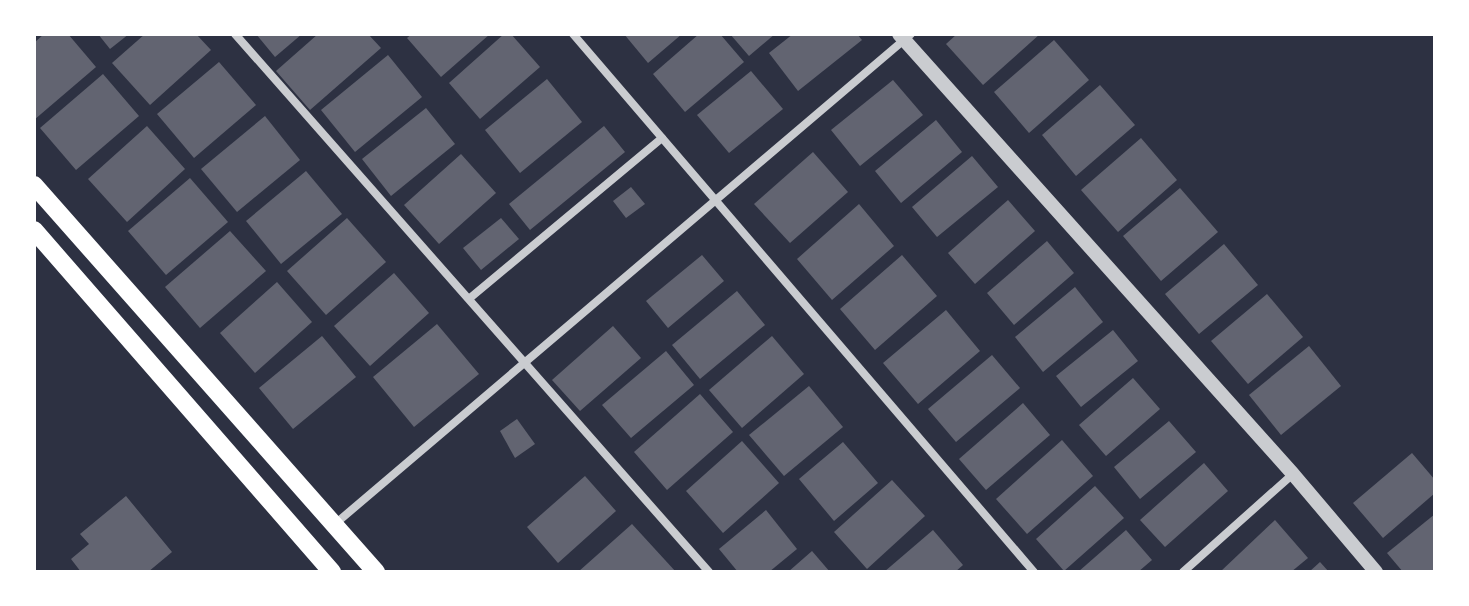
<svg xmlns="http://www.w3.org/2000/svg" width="1469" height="606" font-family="Jost,sans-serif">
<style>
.building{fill:#626471}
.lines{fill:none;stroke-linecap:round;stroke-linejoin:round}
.minor{stroke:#caccd0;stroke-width:8}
.tertiary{stroke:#caccd0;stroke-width:14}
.primary{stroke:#fff;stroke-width:18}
</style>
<rect width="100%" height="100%" fill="#2d3142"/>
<g class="building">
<path d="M44 34H68L96 67 34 120V43Z"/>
<path d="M98 34H129L110 49Z"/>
<path d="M145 34H196L211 50 150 105 112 63Z"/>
<path d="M256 34H302L275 57Z"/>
<path d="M318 34H368L381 48 310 110 276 71Z"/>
<path d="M412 34H490L441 77 407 38Z"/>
<path d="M504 34H511L540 67 480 119 449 83Z"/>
<path d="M624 34H682L648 63Z"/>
<path d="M699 34H720L744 62 685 112 653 74Z"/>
<path d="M730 34H775L749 56Z"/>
<path d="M793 34H857L862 40 798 91 769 53Z"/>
<path d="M957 34H1040L983 85 946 44Z"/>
<path d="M1054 40 1089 80 1029 133 994 92Z"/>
<path d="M388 55 422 97 355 152 321 110Z"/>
<path d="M219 62 256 105 194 158 157 114Z"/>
<path d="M751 71 783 109 729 153 697 115Z"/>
<path d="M103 74 139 116 76 170 40 128Z"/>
<path d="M547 79 582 122 520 173 485 130Z"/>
<path d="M893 80 923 115 860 166 831 130Z"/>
<path d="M1100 85 1135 125 1076 176 1042 135Z"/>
<path d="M426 108 455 144 391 196 362 159Z"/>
<path d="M265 116 300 160 237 212 201 169Z"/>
<path d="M936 120 962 152 901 203 875 171Z"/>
<path d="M147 126 185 169 127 222 88 179Z"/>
<path d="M604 126 625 152 530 230 509 204Z"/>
<path d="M1141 138 1177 180 1118 232 1081 190Z"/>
<path d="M813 152 848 192 790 243 754 204Z"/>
<path d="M461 154 496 193 439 244 404 205Z"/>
<path d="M972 156 998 187 937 237 912 207Z"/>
<path d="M306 171 342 214 281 264 246 221Z"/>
<path d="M190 178 228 222 166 275 128 231Z"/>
<path d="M631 187 645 204 626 218 613 201Z"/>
<path d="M1180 188 1218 232 1161 281 1123 236Z"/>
<path d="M1008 200 1035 231 975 284 948 253Z"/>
<path d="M859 204 894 246 832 300 797 259Z"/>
<path d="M347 218 386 262 326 315 287 271Z"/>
<path d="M501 218 519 239 481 270 463 248Z"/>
<path d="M230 231 266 271 200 328 165 287Z"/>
<path d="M1047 241 1074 273 1014 325 987 293Z"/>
<path d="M1224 244 1258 285 1199 334 1165 294Z"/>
<path d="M702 255 724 281 668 328 646 301Z"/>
<path d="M902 255 937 296 875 350 840 309Z"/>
<path d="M394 273 429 313 370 366 334 326Z"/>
<path d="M277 282 312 322 255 373 220 333Z"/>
<path d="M1075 287 1103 322 1043 372 1015 337Z"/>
<path d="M737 291 765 325 700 379 672 345Z"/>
<path d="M1267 294 1303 337 1248 384 1211 341Z"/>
<path d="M946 310 980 351 918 404 883 363Z"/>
<path d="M437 324 479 374 414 427 373 377Z"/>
<path d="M613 326 641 358 580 411 552 380Z"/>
<path d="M1113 330 1138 361 1081 407 1056 376Z"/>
<path d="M322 336 356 377 293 429 259 388Z"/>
<path d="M772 336 804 374 742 428 709 390Z"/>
<path d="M1309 346 1341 386 1281 435 1249 395Z"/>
<path d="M666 351 694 385 631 438 602 405Z"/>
<path d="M992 355 1020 388 956 442 928 409Z"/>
<path d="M1133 378 1160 409 1106 456 1079 425Z"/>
<path d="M809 386 843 427 784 476 749 435Z"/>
<path d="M700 394 733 432 667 490 634 452Z"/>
<path d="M1023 403 1050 435 986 490 959 459Z"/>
<path d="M517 419 535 444 515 458 500 431Z"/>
<path d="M1169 421 1196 452 1140 499 1114 467Z"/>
<path d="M1062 440 1093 476 1027 534 996 499Z"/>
<path d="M742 441 779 483 723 533 686 491Z"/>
<path d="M843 442 878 483 834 521 799 479Z"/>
<path d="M1412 453 1435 480V493L1383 538 1353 503Z"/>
<path d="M1204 463 1228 491 1165 547 1140 520Z"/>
<path d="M585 476 616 511 558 563 527 527Z"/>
<path d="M892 480 925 516 867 569 834 532Z"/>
<path d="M1095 486 1124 518 1064 571 1036 539Z"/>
<path d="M126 496 172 552 148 572H81L71 559 89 544 80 534Z"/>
<path d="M766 510 797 549 769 572H738L719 549Z"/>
<path d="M1435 514V572H1403L1387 553Z"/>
<path d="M1275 520 1308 558 1291 572H1220Z"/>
<path d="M632 524 676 572H578Z"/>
<path d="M933 530 963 565 955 572H884Z"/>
<path d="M1126 530 1152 560 1138 572H1078Z"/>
<path d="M812 551 830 572H788Z"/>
<path d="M1320 562 1329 572H1309Z"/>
</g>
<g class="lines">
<g class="minor">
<path d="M235 34 709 572"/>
<path d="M573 34 1034 572"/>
<path d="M470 298 662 138"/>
<path d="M335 524 911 34"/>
<path d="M1183 572 1293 474"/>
</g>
<path class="tertiary" d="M899 34 1293 474 1376 572"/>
<g class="primary">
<path d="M34 185 376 572"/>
<path d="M34 230 332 572"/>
</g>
</g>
<rect width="1469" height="606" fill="none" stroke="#ffffff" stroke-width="72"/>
</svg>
